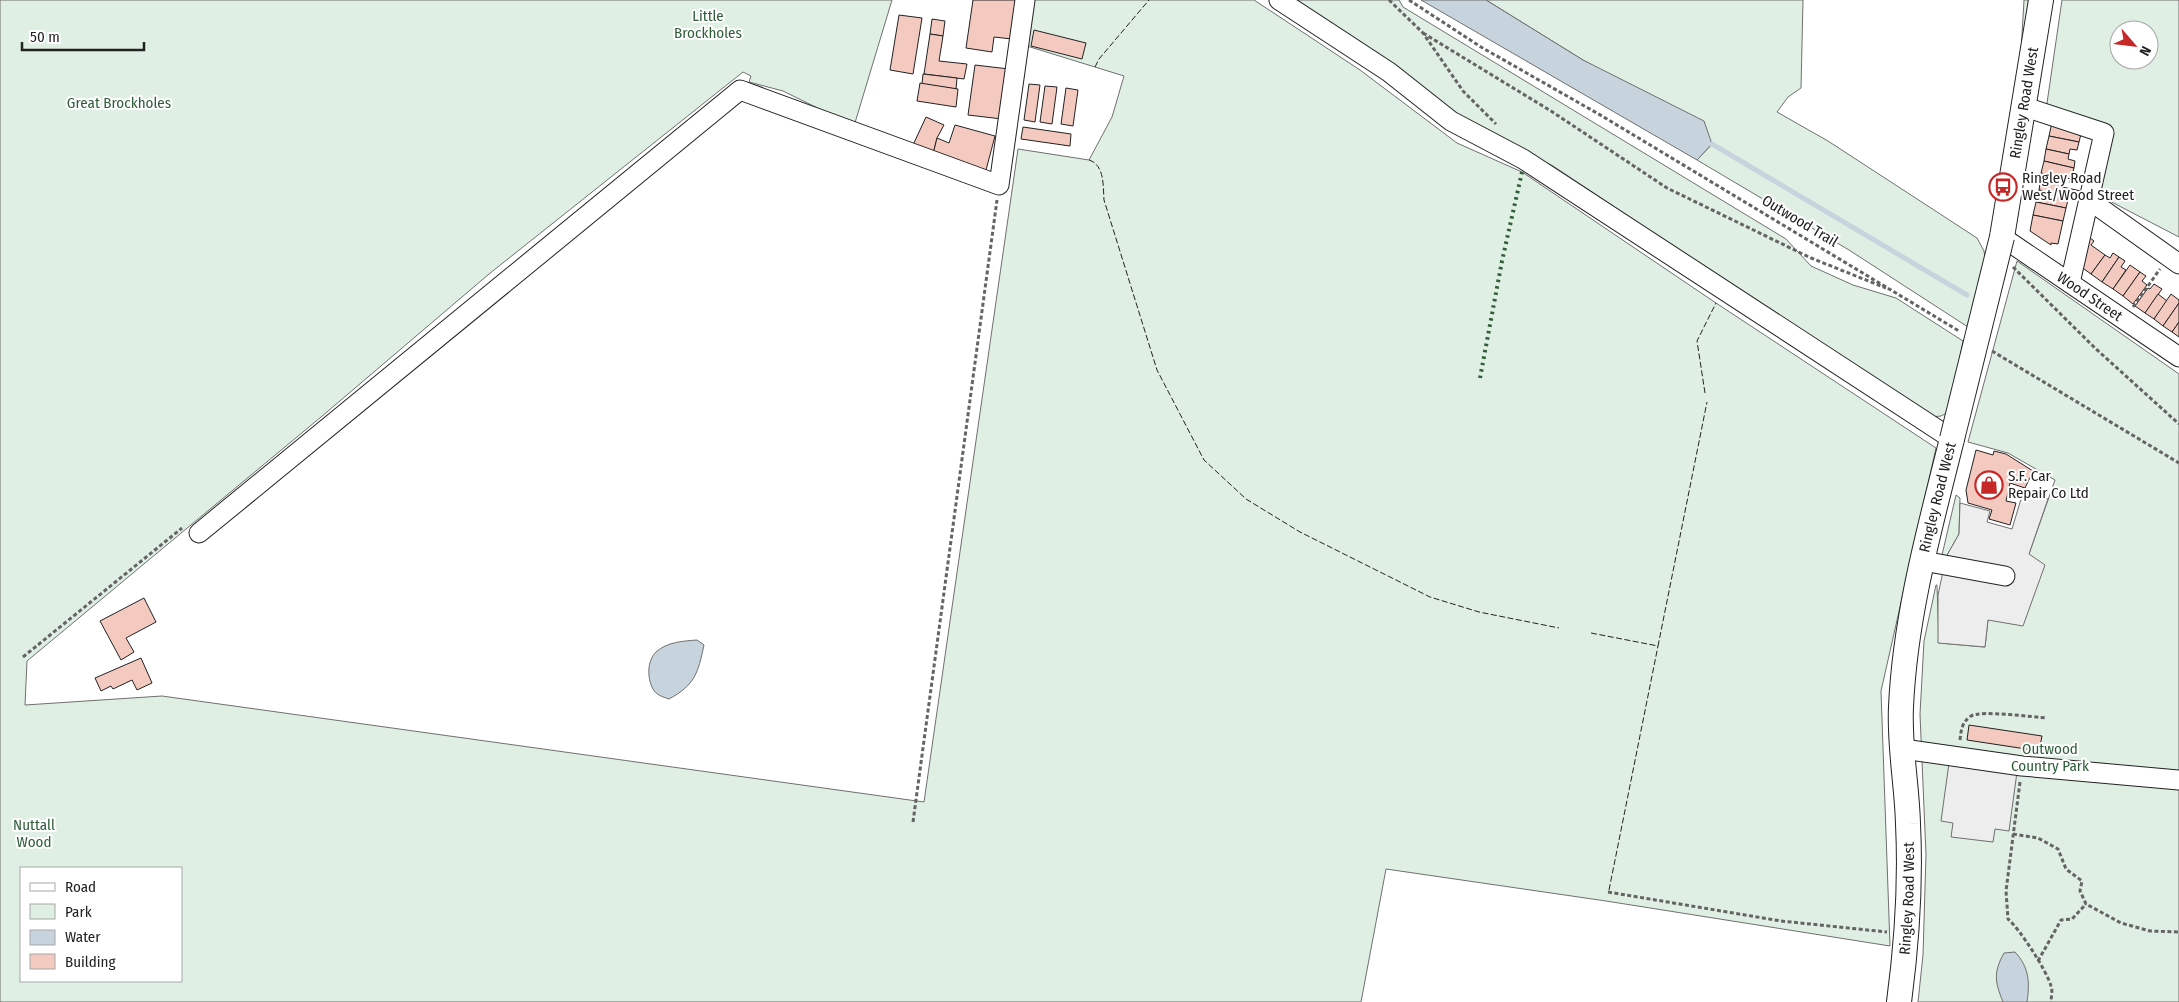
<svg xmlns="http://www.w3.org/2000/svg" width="2179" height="1002" font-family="'Fira Sans Condensed',sans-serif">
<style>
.green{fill:#e0efe3;stroke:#6f6f6f;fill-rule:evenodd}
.parking{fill:#ededed;stroke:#6f6f6f}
.water{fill:#c7d3dd;stroke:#6f6f6f}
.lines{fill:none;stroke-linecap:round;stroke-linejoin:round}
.stream{stroke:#c7d3dd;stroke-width:5}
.building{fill:#f3c9c0;stroke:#222}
.minor-casing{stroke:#222;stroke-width:21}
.major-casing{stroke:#222;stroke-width:26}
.path{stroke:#646464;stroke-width:3;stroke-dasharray:4 2.5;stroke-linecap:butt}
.minor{stroke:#fff;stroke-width:19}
.major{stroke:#fff;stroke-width:24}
.major-bridge-casing{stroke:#222;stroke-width:26;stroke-linecap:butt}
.major-bridge{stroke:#fff;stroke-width:24}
.hedge{stroke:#2f5e38;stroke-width:4;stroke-dasharray:2.5 4;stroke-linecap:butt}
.fence{stroke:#222;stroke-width:1;stroke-dasharray:6 2.5;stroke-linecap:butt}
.labels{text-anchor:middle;stroke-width:4;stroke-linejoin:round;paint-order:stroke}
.park-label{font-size:15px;fill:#2f5e38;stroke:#fff}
.street-label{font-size:15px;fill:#222;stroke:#fff}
.poi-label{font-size:15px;fill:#222;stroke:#fff;text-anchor:start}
</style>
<rect width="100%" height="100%" fill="#fff"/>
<g class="green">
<path d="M0 0H892L854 126 783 91 749 82 751 76 743 72 489 274 321 417 27 661 25 705 162 696 924 802 1018 149 1089 160 1112 117 1124 76 1027 46 1033 0H1254L1360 70 1457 143 1522 172 1716 303 1936 448 1881 691 1890 946 1606 901 1386 869 1361 1002H0ZM21 868H181V981H21Z"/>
<path d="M1288 0H1399L1403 7 1786 239 1811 266 1853 285 1896 298 1963 341 1954 389 1947 413 1941 416 1931 417 1553 166 1459 118Z"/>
<path d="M1486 0H1803L1801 88 1788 97 1777 112 1828 141 1977 238 1984 251 1985 258 1968 327 1849 250 1697 160 1712 144 1583 60Z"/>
<path d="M2024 0H2029L2021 52Z"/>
<path d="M2062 0H2179V237L2100 196 2109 129 2046 110ZM2119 30H2149V60H2119Z"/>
<path d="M2017 261 2179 374V1002H1918L1923 955 1926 855 1920 714 1924 641 1936 585H1937L1939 643 1985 647 1988 620 2029 554 2055 480 2008 453 1968 442Z"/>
<path d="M1956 495 1960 498 1959 534 1946 557 1942 555Z"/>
</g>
<g class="parking">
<path d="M2024 489 2048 499 2029 554 2045 565 2023 626 1988 620 1985 647 1938 643V595L1946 557 1959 534 1960 503 1990 511 1987 522 2012 529Z"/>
<path d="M1949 763 2017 772 2009 831 1995 829 1993 842 1951 837 1953 823 1941 821Z"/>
</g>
<g class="water">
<path d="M1421 0H1486L1583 60 1704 121 1712 144 1697 160Z"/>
<path d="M697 640 704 645C698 673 695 685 669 699 663 697 656 695 653 689 647 678 647 661 656 652 667 642 683 641 697 640Z"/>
<path d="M2015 952C2029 967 2030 982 2027 1002H2003C1995 982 1993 973 2004 953Z"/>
</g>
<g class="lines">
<path class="stream" d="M1712 144 1967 295"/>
</g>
<g class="building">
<path d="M973 0H1017L1012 39 994 37 992 52 966 48Z"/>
<path d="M899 15 922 18 913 74 890 70Z"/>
<path d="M932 19 945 21 943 36 930 34Z"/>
<path d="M1034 30 1086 43 1082 59 1031 46Z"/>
<path d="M930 34 943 36 939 61 967 64 964 79 924 74Z"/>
<path d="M975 65 1009 69 1002 119 968 115Z"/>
<path d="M923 74 957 78 956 89 922 84Z"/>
<path d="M920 83 958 89 956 107 917 101Z"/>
<path d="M1029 84 1040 85 1035 122 1024 120Z"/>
<path d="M1045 86 1057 87 1052 124 1040 122Z"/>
<path d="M1066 88 1078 90 1073 126 1061 124Z"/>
<path d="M926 117 944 125 937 138 933 154 913 145Z"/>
<path d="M2052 122 2081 134 2079 142 2049 136Z"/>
<path d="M955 125 995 136 986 170 933 154 937 138 949 143Z"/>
<path d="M1023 127 1071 134 1070 146 1021 139Z"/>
<path d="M2049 136 2079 142 2077 150 2070 149 2069 154 2046 149Z"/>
<path d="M2046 149 2069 154 2068 159 2075 161 2074 168 2044 161Z"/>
<path d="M2044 161 2074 168 2071 179 2041 173Z"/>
<path d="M2041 177 2064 181 2062 187 2086 192 2084 199 2039 190Z"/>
<path d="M2039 190 2069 196 2066 208 2036 202Z"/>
<path d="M2036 202 2066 208 2063 221 2033 215Z"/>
<path d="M2033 215 2063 221 2058 244 2051 243V245L2030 231Z"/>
<path d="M2089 237 2094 241 2091 245 2105 255 2091 274 2080 266Z"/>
<path d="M2113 253 2119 257 2102 282 2091 274 2105 255 2110 258Z"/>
<path d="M2119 257 2125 261 2121 267 2126 270 2113 289 2102 282Z"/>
<path d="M2130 265 2140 272 2123 296 2113 289Z"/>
<path d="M2140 272 2146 276 2142 281 2147 285 2133 304 2123 296Z"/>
<path d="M2154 284 2162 289 2145 313 2135 306 2148 288 2150 289Z"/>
<path d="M2158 294 2167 301 2154 319 2145 313Z"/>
<path d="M2171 294 2179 300V303L2163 326 2154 319Z"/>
<path d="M2179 303V322L2172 332 2163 326Z"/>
<path d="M2179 322V337L2172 332Z"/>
<path d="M1976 450 1993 455 1994 451 2006 454 2033 471 2025 488 2010 483 2006 501 2016 503 2010 525 1989 519 1992 510 1968 503 1966 490Z"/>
<path d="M144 598 156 622 126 638 134 652 121 660 100 621Z"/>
<path d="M141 658 152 683 137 690 132 680 113 689 111 686 101 691 95 678Z"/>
<path d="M1969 725 2042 736 2039 751 1967 740Z"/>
</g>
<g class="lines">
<g class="minor-casing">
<g id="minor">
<path d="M1279 0 1389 72 1451 121 1523 159 1952 439"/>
<path d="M2025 107 2104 133 2070 283"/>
<path d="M2089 200 2179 264"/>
<path id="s1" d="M2002 237 2179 357"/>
<path d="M199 533 740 90 999 185 1025 0"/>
<path d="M1923 561 2005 576"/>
<path d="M1903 749 2022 766 2179 780"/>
</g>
</g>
<g class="major-casing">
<g id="major">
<path id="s2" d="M2002 237 2041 0"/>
<path id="s3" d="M1899 1002C1907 942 1911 884 1908 824 1907 785 1899 746 1901 707 1905 616 1930 527 1952 439"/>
</g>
</g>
<g class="path">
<path d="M1389 0 1423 33 1463 91 1496 124"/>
<path d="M1409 0 1481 47 1602 116 1959 331"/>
<path d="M1423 33 1551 111 1667 188 1811 258 1886 288"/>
<path d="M2031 173 2077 183"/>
<path d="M2013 267 2096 349 2179 424"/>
<path d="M2133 307 2160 269"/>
<path d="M1992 351 2179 463"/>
<path d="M23 657 182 528"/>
<path d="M1960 740C1961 730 1962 722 1971 716 1980 710 2033 717 2047 718"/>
<path d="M2020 782 2006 891 2008 919C2019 928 2047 971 2051 986 2053 991 2051 997 2051 1002"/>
<path d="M913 822 997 200"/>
<path d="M2013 834 2038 838 2058 849 2066 869 2082 881 2080 891 2086 904 2121 923 2150 931 2179 932"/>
<path d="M1608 892 1781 921 1887 932"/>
<path d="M2038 961 2061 920 2072 919 2086 904"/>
</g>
<use href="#minor" class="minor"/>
<use href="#major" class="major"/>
<g class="major-bridge-casing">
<path id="major-bridge" d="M1952 439 2002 237"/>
</g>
<use href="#major-bridge" class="major-bridge"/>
<path class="hedge" d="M1480 378 1502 261 1522 172"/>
<g class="fence">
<path d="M1095 67 1099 59 1149 0"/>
<path d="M1089 160C1105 165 1103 187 1104 200L1157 370 1204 460 1246 499 1300 532 1430 597 1479 612 1559 628"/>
<path d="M1705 393 1697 341 1716 303"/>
<path d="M1591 633 1658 646 1707 402"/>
<path d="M1609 890 1658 646"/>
</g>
</g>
<defs>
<g id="bus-ring" transform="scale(1.4375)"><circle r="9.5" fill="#fff" stroke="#c62828" stroke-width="1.5"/><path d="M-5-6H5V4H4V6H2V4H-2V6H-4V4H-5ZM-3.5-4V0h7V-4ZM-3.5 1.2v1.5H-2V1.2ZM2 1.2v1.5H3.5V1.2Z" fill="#c62828"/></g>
<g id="shop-ring" transform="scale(1.4375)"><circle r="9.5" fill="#fff" stroke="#c62828" stroke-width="1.5"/><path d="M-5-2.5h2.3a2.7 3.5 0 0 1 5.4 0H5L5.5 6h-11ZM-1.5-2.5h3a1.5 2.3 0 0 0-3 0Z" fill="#c62828"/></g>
</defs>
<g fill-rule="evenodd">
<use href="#bus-ring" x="2003" y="187"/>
<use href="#shop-ring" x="1989" y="485"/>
</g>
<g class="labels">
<g class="park-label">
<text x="708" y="21">Little<tspan x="708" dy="17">Brockholes</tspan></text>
<text x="119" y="108">Great Brockholes</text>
<text x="2050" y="754">Outwood<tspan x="2050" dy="17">Country Park</tspan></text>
<text x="34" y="830">Nuttall<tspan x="34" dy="17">Wood</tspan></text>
</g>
<g class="street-label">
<text dy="5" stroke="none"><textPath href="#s2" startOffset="136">Ringley Road West</textPath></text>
<text transform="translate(1800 221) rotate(31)" y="5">Outwood Trail</text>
<text dy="5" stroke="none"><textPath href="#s1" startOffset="106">Wood Street</textPath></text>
<text dy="5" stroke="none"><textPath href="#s3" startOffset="509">Ringley Road West</textPath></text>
<text dy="5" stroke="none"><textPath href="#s3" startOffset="104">Ringley Road West</textPath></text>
</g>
<g class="poi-label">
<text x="2022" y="183">Ringley Road<tspan x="2022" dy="17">West/Wood Street</tspan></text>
<text x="2008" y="481">S.F. Car<tspan x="2008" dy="17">Repair Co Ltd</tspan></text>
</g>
</g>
<rect x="20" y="867" width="162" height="115" fill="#ffffff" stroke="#a7a7a7"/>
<rect x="30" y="883" width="25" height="8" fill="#ffffff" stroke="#a7a7a7"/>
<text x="65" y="892" font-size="15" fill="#222222">Road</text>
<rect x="30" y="904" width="25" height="15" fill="#e0efe3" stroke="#a7a7a7"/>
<text x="65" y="917" font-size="15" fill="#222222">Park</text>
<rect x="30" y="930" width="25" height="15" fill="#c7d3dd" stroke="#a7a7a7"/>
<text x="65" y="942" font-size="15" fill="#222222">Water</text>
<rect x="30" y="954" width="25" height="15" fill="#f3c9c0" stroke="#a7a7a7"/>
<text x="65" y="967" font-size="15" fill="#222222">Building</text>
<g transform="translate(2134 45) rotate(118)"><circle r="24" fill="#ffffff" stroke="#a7a7a7"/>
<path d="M0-4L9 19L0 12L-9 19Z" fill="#c62828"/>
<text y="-8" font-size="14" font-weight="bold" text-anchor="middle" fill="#222222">N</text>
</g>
<path d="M22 42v8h122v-8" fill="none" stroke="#222222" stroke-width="2.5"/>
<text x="30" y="42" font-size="15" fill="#222222" stroke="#ffffff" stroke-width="4" paint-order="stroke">50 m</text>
</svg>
